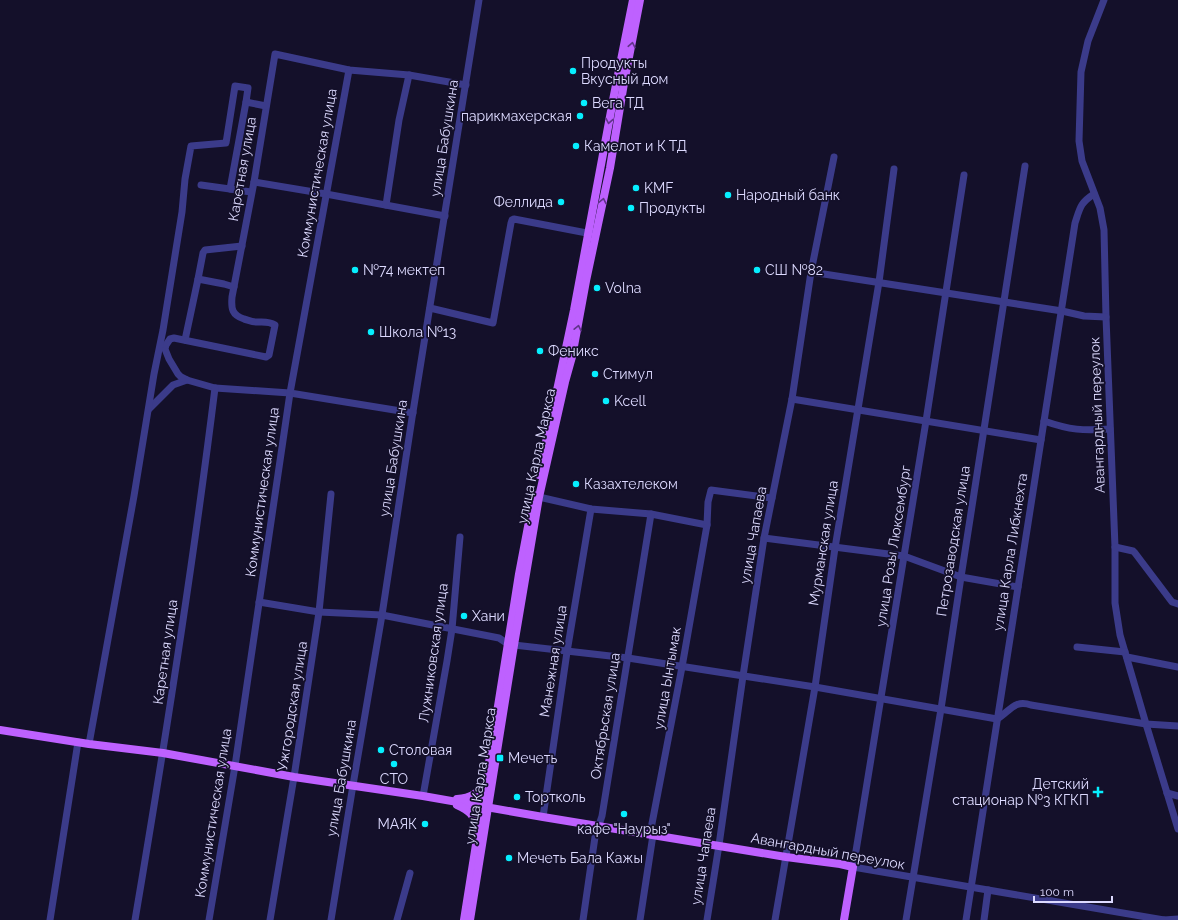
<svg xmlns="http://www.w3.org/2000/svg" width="1178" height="920" font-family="Raleway,sans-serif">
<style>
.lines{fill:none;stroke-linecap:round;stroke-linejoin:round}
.minor{stroke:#3b3b8a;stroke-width:7}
.major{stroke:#be61ff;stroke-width:8}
.oneway{stroke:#60348a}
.poi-dot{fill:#06efff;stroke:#14102a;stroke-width:1.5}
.labels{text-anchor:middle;stroke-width:3.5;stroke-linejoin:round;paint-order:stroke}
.poi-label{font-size:14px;fill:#dddaff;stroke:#14102a;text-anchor:start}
.street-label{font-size:14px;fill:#dddaff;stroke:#14102a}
</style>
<rect width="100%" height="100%" fill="#14102a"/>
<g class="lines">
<g class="minor">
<path d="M1104 0 1088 41 1081 72 1079 141 1082 161 1100 208 1104 230 1106 317 1115 547V603L1120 635 1146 724 1178 829"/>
<path d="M964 175 926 421 855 857 853 867 1164 920"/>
<path d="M254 182 326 194 445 216"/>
<path d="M201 185 230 189 246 102"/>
<path d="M230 189 251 192"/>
<path d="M386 205 399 120 409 75"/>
<path d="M811 272 1062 311 1084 316 1106 317"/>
<path d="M198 279 203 253 205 250 242 246"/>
<path d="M430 308 493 323 511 223 512 220 514 219 592 234"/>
<path d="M185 340 198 279 224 284 234 287"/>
<path d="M792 399 1041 440"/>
<path d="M149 409 173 385 187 380"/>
<path d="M413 413 290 393 215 388 187 380 181 377 178 374 169 359 165 349 166 345 170 339 174 338 266 357 269 355 275 325C269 321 263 322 257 322 252 322 248 320 244 319 232 315 231 309 232 297L254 182 275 54 349 70 409 75 466 85"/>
<path d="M1044 421C1070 430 1083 431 1110 429"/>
<path d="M539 497 591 509 651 514 707 525"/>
<path d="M764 538 904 556 961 577 1018 587"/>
<path d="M1115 547 1133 551 1135 553 1172 602 1178 604"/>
<path d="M259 602 319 612 382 615 499 638 508 644"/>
<path d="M514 645 628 658 815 687 997 719C1010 711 1015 699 1031 705L1146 724 1178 726"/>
<path d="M1077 647 1125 652"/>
<path d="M1127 657 1178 667"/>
<path d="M89 744 134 496 154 374 163 330 182 212 185 179 191 146 226 143 235 86 248 88 246 102 266 106"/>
<path d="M1167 793 1178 796"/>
<path d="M423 796 447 661 452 629 460 537"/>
<path d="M543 817 567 652 591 509"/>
<path d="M650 834 682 667 707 525 708 502 711 490 772 498"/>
<path d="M50 920 78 742"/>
<path d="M135 920C165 743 193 566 215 388"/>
<path d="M209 920 235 766 290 393 349 70"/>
<path d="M270 920 294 777 319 612 331 494"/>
<path d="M331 920 353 785 382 615 412 418 479 0"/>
<path d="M397 920 410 873"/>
<path d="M583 920 595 837 602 816 651 514"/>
<path d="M640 920 653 835"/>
<path d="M707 920 719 845 743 676 764 538 792 399 811 272 834 157"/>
<path d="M775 920 815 687 835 548 879 282 894 169"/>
<path d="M906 920 941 709 961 577 1025 166"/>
<path d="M966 920 1075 223C1080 208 1080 203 1094 194"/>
<path d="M984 920 988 890"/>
<path d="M1164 920 1178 919"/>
</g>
<g class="major">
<path d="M539 475 574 310 614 95 633 0"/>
<path d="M0 730 89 744 163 753 294 777 423 796 543 817 786 857 840 864 853 867 844 920"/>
<path d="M457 799C472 798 476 794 486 783"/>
<path d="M457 805C471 811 473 815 478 829"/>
<path d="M464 920 519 574 534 495"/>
<path d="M470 920 514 645 539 497 565 382 572 357 586 281 610 168 624 83 640 0"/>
</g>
</g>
<defs><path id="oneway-chevron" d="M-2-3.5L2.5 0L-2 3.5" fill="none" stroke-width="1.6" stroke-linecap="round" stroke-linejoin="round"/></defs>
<g class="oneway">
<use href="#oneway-chevron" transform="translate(632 45) rotate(-79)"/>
<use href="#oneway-chevron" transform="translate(609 121) rotate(100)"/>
<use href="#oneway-chevron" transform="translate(603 201) rotate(-78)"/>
<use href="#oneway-chevron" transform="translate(578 328) rotate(-78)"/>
</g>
<g class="poi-dot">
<circle cx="573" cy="71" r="4"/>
<circle cx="584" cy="103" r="4"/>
<circle cx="580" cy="116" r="4"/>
<circle cx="576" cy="146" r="4"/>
<circle cx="636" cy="188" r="4"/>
<circle cx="728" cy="195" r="4"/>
<circle cx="561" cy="202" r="4"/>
<circle cx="631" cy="208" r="4"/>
<circle cx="355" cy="270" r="4"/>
<circle cx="757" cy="270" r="4"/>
<circle cx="597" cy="288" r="4"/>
<circle cx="371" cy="332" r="4"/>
<circle cx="540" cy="351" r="4"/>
<circle cx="595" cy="374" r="4"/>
<circle cx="606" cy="401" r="4"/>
<circle cx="576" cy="484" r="4"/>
<circle cx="464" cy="616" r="4"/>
<circle cx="381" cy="750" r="4"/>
<rect x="496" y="754" width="8" height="8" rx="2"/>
<circle cx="394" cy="764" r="4"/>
<path d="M1096 786h4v4h4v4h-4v4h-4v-4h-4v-4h4z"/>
<circle cx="517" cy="797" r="4"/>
<circle cx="624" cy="814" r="4"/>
<circle cx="425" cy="824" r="4"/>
<circle cx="509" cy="858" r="4"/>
</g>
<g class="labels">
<g class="poi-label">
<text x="581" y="68">Продукты<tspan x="581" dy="16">Вкусный дом</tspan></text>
<text x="592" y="108">Вега ТД</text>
<text x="572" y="121" text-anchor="end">парикмахерская</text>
<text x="584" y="151">Камелот и К ТД</text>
<text x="644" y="193">KMF</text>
<text x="736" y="200">Народный банк</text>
<text x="553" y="207" text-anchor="end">Феллида</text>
<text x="639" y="213">Продукты</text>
<text x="363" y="275">№74 мектеп</text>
<text x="765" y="275">СШ №82</text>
<text x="605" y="293">Volna</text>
<text x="379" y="337">Школа №13</text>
<text x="548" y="356">Феникс</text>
<text x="603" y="379">Стимул</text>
<text x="614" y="406">Kcell</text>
<text x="584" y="489">Казахтелеком</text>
<text x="472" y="621">Хани</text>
<text x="389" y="755">Столовая</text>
<text x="508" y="763">Мечеть</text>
<text x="394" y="784" text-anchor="middle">СТО</text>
<text x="1089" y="789" text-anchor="end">Детский<tspan x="1089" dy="16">стационар №3 КГКП</tspan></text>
<text x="525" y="802">Тортколь</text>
<text x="417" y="829" text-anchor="end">МАЯК</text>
<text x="624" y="834" text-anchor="middle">кафе "Наурыз"</text>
<text x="517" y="863">Мечеть Бала Кажы</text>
</g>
<g class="street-label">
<text transform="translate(444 138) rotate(-81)" y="5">улица Бабушкина</text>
<text transform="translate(242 169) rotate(-80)" y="5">Каретная улица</text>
<text transform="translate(317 173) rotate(-80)" y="5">Коммунистическая улица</text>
<text transform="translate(1097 415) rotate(-92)" y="5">Авангардный переулок</text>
<text transform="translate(536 456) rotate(-78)" y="5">улица Карла Маркса</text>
<text transform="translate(393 458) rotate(-81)" y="5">улица Бабушкина</text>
<text transform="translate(262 492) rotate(-82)" y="5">Коммунистическая улица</text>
<text transform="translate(753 535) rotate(-80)" y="5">улица Чапаева</text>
<text transform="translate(953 541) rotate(-81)" y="5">Петрозаводская улица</text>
<text transform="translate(823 543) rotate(-81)" y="5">Мурманская улица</text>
<text transform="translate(893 546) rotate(-81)" y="5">улица Розы Люксембург</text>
<text transform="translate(1010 552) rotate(-81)" y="5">улица Карла Либкнехта</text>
<text transform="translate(165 652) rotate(-82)" y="5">Каретная улица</text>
<text transform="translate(433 653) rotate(-82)" y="5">Лужниковская улица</text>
<text transform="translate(553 661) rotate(-81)" y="5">Манежная улица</text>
<text transform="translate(667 678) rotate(-80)" y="5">улица Ынтымак</text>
<text transform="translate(292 706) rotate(-81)" y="5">Ужгородская улица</text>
<text transform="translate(605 716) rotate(-81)" y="5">Октябрьская улица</text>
<text transform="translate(480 776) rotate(-81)" y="5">улица Карла Маркса</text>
<text transform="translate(341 778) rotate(-80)" y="5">улица Бабушкина</text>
<text transform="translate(213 813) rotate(-81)" y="5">Коммунистическая улица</text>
<text transform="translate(828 851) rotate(10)" y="5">Авангардный переулок</text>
<text transform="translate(703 856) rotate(-81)" y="5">улица Чапаева</text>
</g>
</g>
<path d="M1034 896v6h78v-6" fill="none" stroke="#dddaff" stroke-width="2"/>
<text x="1040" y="896" font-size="12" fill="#dddaff" stroke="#14102a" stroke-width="3" paint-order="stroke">100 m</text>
</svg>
